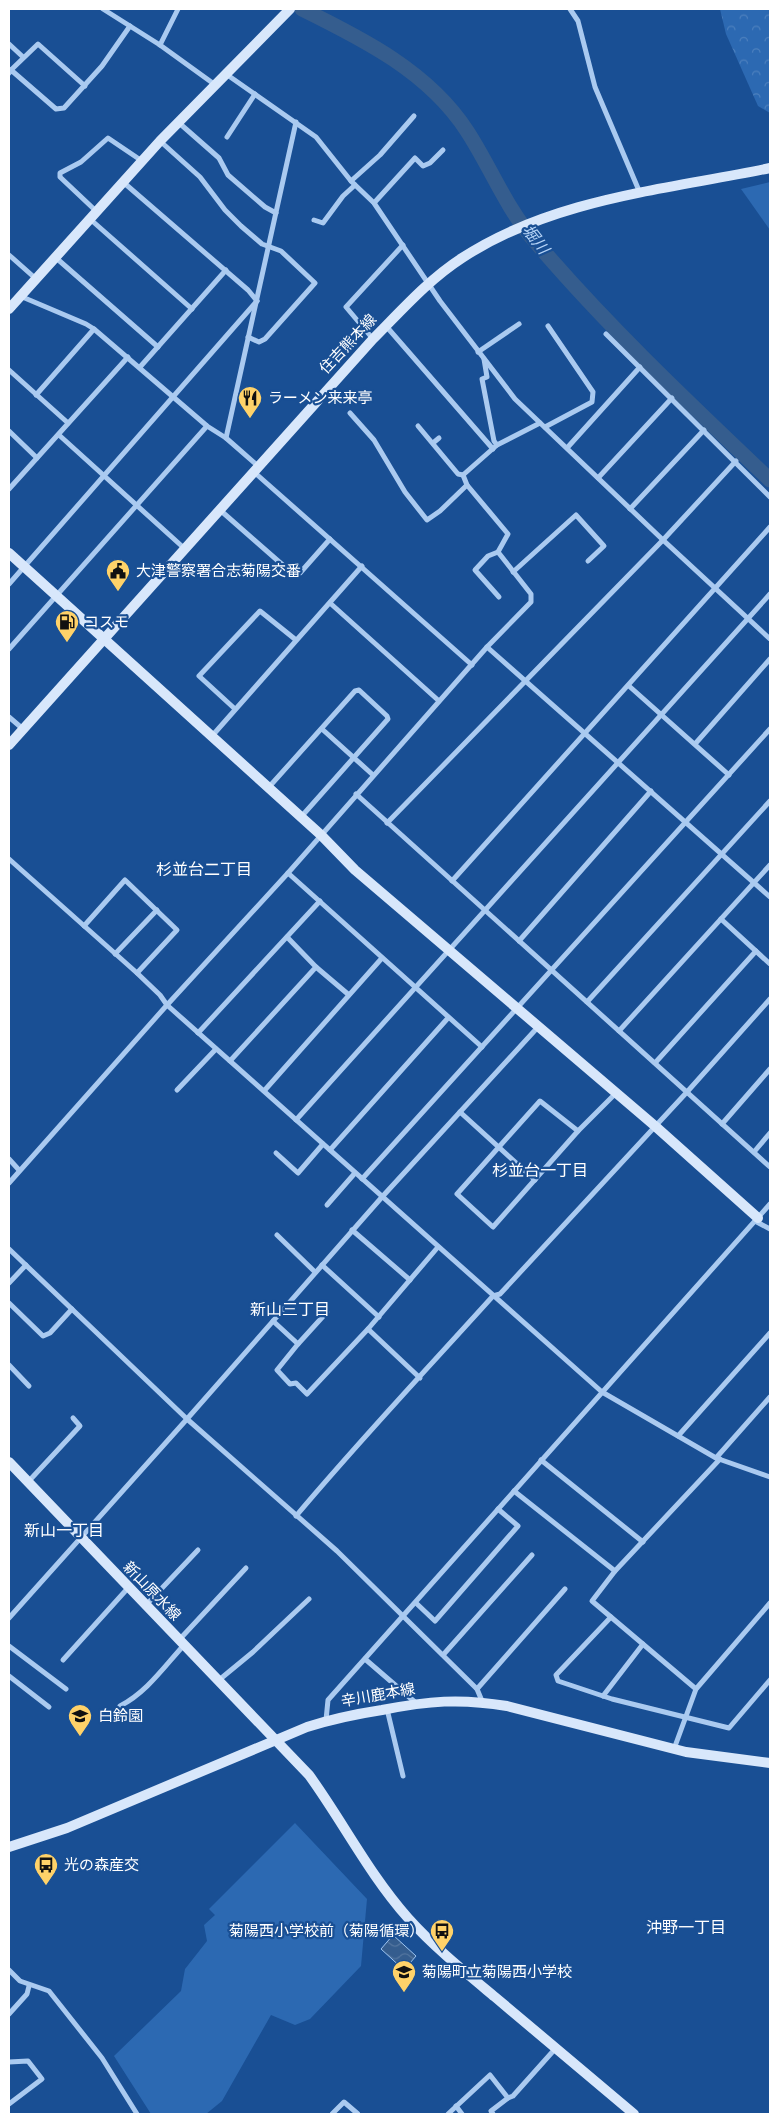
<svg xmlns="http://www.w3.org/2000/svg" width="779" height="2123" font-family="Manrope,'Noto Sans JP',sans-serif">
<style>
.green{fill:#2c69b2}
.forest{fill:url(#forest-crowns)}
.water{fill:url(#water-waves);stroke:#9dc5f2}
.lines{fill:none;stroke-linecap:round;stroke-linejoin:round}
.river{stroke:#355d8e;stroke-width:15}
.street{stroke:#aacaf0;stroke-width:5}
.secondary{stroke:#d8e7fb;stroke-width:10}
.labels{text-anchor:middle;stroke-width:4.5;stroke-linejoin:round;paint-order:stroke}
.street-label{font-size:15px;fill:#fff;stroke:#194f94}
.poi-label{font-size:15px;fill:#fff;stroke:#194f94;text-anchor:start}
.water-label{font-size:16px;font-style:italic;fill:#b6d4f7;stroke:#194f94}
.neighbourhood-label{font-size:16px;fill:#fff;stroke:#194f94}
</style>
<defs>
<pattern id="forest-crowns" width="20" height="18" patternUnits="userSpaceOnUse" patternTransform="scale(1.25)"><rect width="20" height="18" fill="#2c69b2"/><path d="M2 6a3 3 0 1 1 6 0M12 15a3 3 0 1 1 6 0" fill="none" stroke="#4c80be"/></pattern>
<pattern id="water-waves" width="16" height="10" patternUnits="userSpaceOnUse" patternTransform="scale(1.25)"><rect width="16" height="10" fill="#355d8e"/><path d="M0 5q4-4 8 0t8 0" fill="none" stroke="#53759f"/></pattern>
</defs>
<rect width="100%" height="100%" fill="#194f94"/>
<g class="green">
<path d="M770 182V230L741 189Z"/>
<path d="M295 1823 367 1899 361 1966 310 2019 295 2025 271 2015 222 2101 206 2114H151L114 2056 181 1991 185 1969 207 1941 204 1925 215 1915 209 1909Z"/>
</g>
<path class="forest" d="M720 9H770V113L758 106 726 34Z"/>
<path class="water" d="M393 1935 416 1956 404 1970 381 1949Z"/>
<g class="lines">
<path class="river" d="M302 9C363 39 429 72 467 131 490 166 506 208 534 240 607 326 689 403 770 480"/>
<g class="street">
<path d="M103 9 160 45 214 84"/>
<path d="M570 9 578 21 595 87 640 193"/>
<path d="M9 44 23 57"/>
<path d="M160 45 178 9"/>
<path d="M11 70 38 44 85 86"/>
<path d="M9 73 11 70 56 109 64 108 102 66 130 26"/>
<path d="M226 74 316 137 351 181 374 203 440 301 515 399 663 540 770 639"/>
<path d="M178 122 219 158 228 175 265 207 276 213"/>
<path d="M227 137 255 94"/>
<path d="M160 141 200 177 225 210 241 226 262 244 281 251 315 283 265 339 259 342 248 337"/>
<path d="M351 181 380 155 414 116"/>
<path d="M123 182 248 290 257 301"/>
<path d="M374 203 415 158 423 166 430 163 443 150"/>
<path d="M96 211 60 177V173L81 162 108 138 142 161"/>
<path d="M90 219 192 309"/>
<path d="M314 220 323 223 343 196 355 185"/>
<path d="M9 255 35 278"/>
<path d="M55 257 158 347"/>
<path d="M20 296 86 324 94 329 207 426 226 438 258 466"/>
<path d="M386 326 493 449"/>
<path d="M606 334 770 497"/>
<path d="M373 339 346 307 403 245"/>
<path d="M478 352 519 324"/>
<path d="M140 367 226 270"/>
<path d="M9 370 68 423"/>
<path d="M36 395 94 329"/>
<path d="M350 413 374 440 405 492 427 520 440 511 467 485"/>
<path d="M418 426 458 474 463 475"/>
<path d="M545 427 592 402 593 392 548 326"/>
<path d="M9 431 37 458"/>
<path d="M59 435 185 549"/>
<path d="M226 438 296 122"/>
<path d="M433 443 439 438"/>
<path d="M497 445 540 423"/>
<path d="M567 448 640 367"/>
<path d="M254 472 472 665"/>
<path d="M598 478 672 398"/>
<path d="M9 489 128 357"/>
<path d="M630 509 704 430"/>
<path d="M220 510 293 574 300 573 330 539"/>
<path d="M498 552 488 556 475 570 499 597"/>
<path d="M513 572 576 515 604 546 588 561"/>
<path d="M9 584 257 301"/>
<path d="M330 603 439 701"/>
<path d="M487 647 770 897"/>
<path d="M9 649 207 426"/>
<path d="M629 686 729 775"/>
<path d="M235 709 199 676 260 611 296 640"/>
<path d="M9 717 23 729"/>
<path d="M322 729 373 775"/>
<path d="M212 736 362 566"/>
<path d="M695 744 770 659"/>
<path d="M269 787 355 691 359 690 387 716 388 719 301 817"/>
<path d="M356 794 770 1167"/>
<path d="M387 823 663 540 736 461"/>
<path d="M9 859 137 973 160 995 167 1005 602 1392 716 1458 770 1477"/>
<path d="M288 873 482 1047"/>
<path d="M452 881 770 527"/>
<path d="M721 919 770 964"/>
<path d="M84 926 125 880 177 930 137 973"/>
<path d="M519 941 651 791"/>
<path d="M115 954 157 910"/>
<path d="M316 967 349 995"/>
<path d="M587 1002 770 801"/>
<path d="M619 1031 770 865"/>
<path d="M198 1033 320 901"/>
<path d="M230 1061 316 967 287 937"/>
<path d="M655 1063 756 951"/>
<path d="M177 1090 216 1049"/>
<path d="M264 1091 382 958"/>
<path d="M540 1101 578 1131 493 1227 457 1194Z"/>
<path d="M460 1112 535 1180"/>
<path d="M296 1120 770 594"/>
<path d="M722 1124 770 1069"/>
<path d="M578 1131 615 1094"/>
<path d="M330 1150 448 1018"/>
<path d="M754 1152 770 1133"/>
<path d="M276 1153 298 1173 323 1144"/>
<path d="M9 1159 19 1170"/>
<path d="M362 1179 770 729"/>
<path d="M9 1183 167 1005 288 873 487 647 531 602V594L498 552 508 534 467 485 463 475 497 445 494 441 482 379 487 377 484 359"/>
<path d="M327 1205 355 1173"/>
<path d="M755 1221 770 1229"/>
<path d="M352 1230 410 1280"/>
<path d="M277 1235 315 1272"/>
<path d="M9 1249 187 1419 337 1551 477 1689 482 1701"/>
<path d="M322 1265 379 1317"/>
<path d="M9 1283 26 1265"/>
<path d="M9 1303 43 1336 50 1333 72 1309"/>
<path d="M273 1321 298 1344 327 1312"/>
<path d="M368 1329 420 1378"/>
<path d="M298 1344 277 1370 290 1384 296 1383 307 1394 368 1329 438 1247"/>
<path d="M9 1365 29 1386"/>
<path d="M678 1436 770 1333"/>
<path d="M716 1458 770 1397"/>
<path d="M541 1460 643 1542"/>
<path d="M28 1482 80 1426 73 1418"/>
<path d="M514 1491 615 1571 720 1459"/>
<path d="M296 1516C359 1441 427 1369 493 1296L500 1294 687 1092 770 999"/>
<path d="M615 1571 592 1601 696 1689"/>
<path d="M416 1603 435 1621 518 1526 498 1509"/>
<path d="M146 1605 198 1550"/>
<path d="M611 1617 556 1675 558 1681 612 1699 729 1728 770 1680"/>
<path d="M9 1618 187 1419 382 1197 538 1027"/>
<path d="M179 1640 246 1568"/>
<path d="M9 1646 66 1689"/>
<path d="M443 1655 532 1555"/>
<path d="M365 1659 416 1703"/>
<path d="M63 1660 128 1588"/>
<path d="M9 1676 49 1707"/>
<path d="M219 1680 253 1652 309 1599"/>
<path d="M477 1689 565 1589"/>
<path d="M603 1696 643 1644"/>
<path d="M120 1706C146 1693 164 1667 184 1645"/>
<path d="M387 1709 403 1776"/>
<path d="M326 1720 328 1700 770 1204"/>
<path d="M674 1749 696 1689 770 1603"/>
<path d="M9 1970 20 1981 49 1991 102 2058 137 2114"/>
<path d="M9 2014 27 1994 29 1986"/>
<path d="M9 2062 28 2061 42 2079 9 2104"/>
<path d="M456 2106 462 2114"/>
<path d="M332 2114 344 2102 358 2114"/>
<path d="M448 2114 490 2075 508 2098 513 2096 555 2049"/>
<path d="M493 2114 491 2111 508 2098"/>
</g>
<g class="secondary">
<path d="M9 309 160 141 290 9"/>
<path d="M9 553 321 835 355 870 655 1126 758 1218"/>
<path d="M9 745 373 339C401 311 428 280 462 258 554 198 665 190 770 168"/>
<path d="M9 1462 309 1775C343 1822 369 1874 408 1918 434 1947 465 1972 495 1997 541 2036 587 2075 634 2114"/>
<path d="M9 1847 67 1828 307 1727C332 1719 356 1714 382 1710 428 1701 460 1698 507 1706L686 1752 770 1763"/>
</g>
</g>
<defs>
<g id="restaurant-pin" transform="scale(1.25)"><path d="M0 17L-7.5 6A9.5 9.5 0 1 1 7.5 6Z" fill="#ffd269" stroke="#194f94"/><path d="M-5-6h1v4h1v-4h1v4h1v-4h1v5L-1.5 .5V6h-2V.5L-5-1ZM5-6V6H3V1.5H1.5Q1.5-4 5-6Z" fill="#111"/></g>
<g id="civic-pin" transform="scale(1.25)"><path d="M0 17L-7.5 6A9.5 9.5 0 1 1 7.5 6Z" fill="#ffd269" stroke="#194f94"/><path d="M-.6-6.5H3V-4.5H.6V-3L4-1V1h2V6H-6V1h2V-1L-.6-3ZM-1.2 2.5V6h2.4V2.5Z" fill="#111"/></g>
<g id="fuel-pin" transform="scale(1.25)"><path d="M0 17L-7.5 6A9.5 9.5 0 1 1 7.5 6Z" fill="#ffd269" stroke="#194f94"/><path d="M-5.5-6h7V0h2V4h1.3V-2.5L3-4.5l.8-.8L6-3V5H2.5V1h-1V6h-7ZM-4.2-4.7v3.2H.2V-4.7Z" fill="#111"/></g>
<g id="school-pin" transform="scale(1.25)"><path d="M0 17L-7.5 6A9.5 9.5 0 1 1 7.5 6Z" fill="#ffd269" stroke="#194f94"/><path d="M0-5L7-2L0 1L-7-2ZM-4 1L0 2.5L4 1V4Q0 6-4 4Z" fill="#111"/></g>
<g id="bus-pin" transform="scale(1.25)"><path d="M0 17L-7.5 6A9.5 9.5 0 1 1 7.5 6Z" fill="#ffd269" stroke="#194f94"/><path d="M-5-6H5V4H4V6H2V4H-2V6H-4V4H-5ZM-3.5-4V0h7V-4ZM-3.5 1.2v1.5H-2V1.2ZM2 1.2v1.5H3.5V1.2Z" fill="#111"/></g>
</defs>
<g fill-rule="evenodd">
<use href="#restaurant-pin" x="250" y="398"/>
<use href="#civic-pin" x="118" y="571"/>
<use href="#fuel-pin" x="67" y="622"/>
<use href="#school-pin" x="80" y="1716"/>
<use href="#bus-pin" x="46" y="1865"/>
<use href="#bus-pin" x="442" y="1931"/>
<use href="#school-pin" x="404" y="1972"/>
</g>
<g class="labels">
<g class="street-label">
<text transform="translate(348 344) rotate(-47)" y="5">住吉熊本線</text>
<text transform="translate(152 1591) rotate(46)" y="5">新山原水線</text>
<text transform="translate(378 1695) rotate(-10)" y="5">辛川鹿本線</text>
</g>
<g class="poi-label">
<text x="268" y="403">ラーメン来来亭</text>
<text x="136" y="576">大津警察署合志菊陽交番</text>
<text x="84" y="627">コスモ</text>
<text x="98" y="1721">白鈴園</text>
<text x="64" y="1870">光の森産交</text>
<text x="424" y="1936" text-anchor="end">菊陽西小学校前（菊陽循環）</text>
<text x="422" y="1977">菊陽町立菊陽西小学校</text>
</g>
<g class="water-label">
<text transform="translate(536 239) rotate(52)" y="6">堀川</text>
</g>
<g class="neighbourhood-label">
<text x="204" y="875">杉並台二丁目</text>
<text x="540" y="1176">杉並台一丁目</text>
<text x="290" y="1315">新山三丁目</text>
<text x="64" y="1536">新山一丁目</text>
<text x="686" y="1933">沖野一丁目</text>
</g>
</g>
<rect width="779" height="2123" fill="none" stroke="#ffffff" stroke-width="20"/>
</svg>
